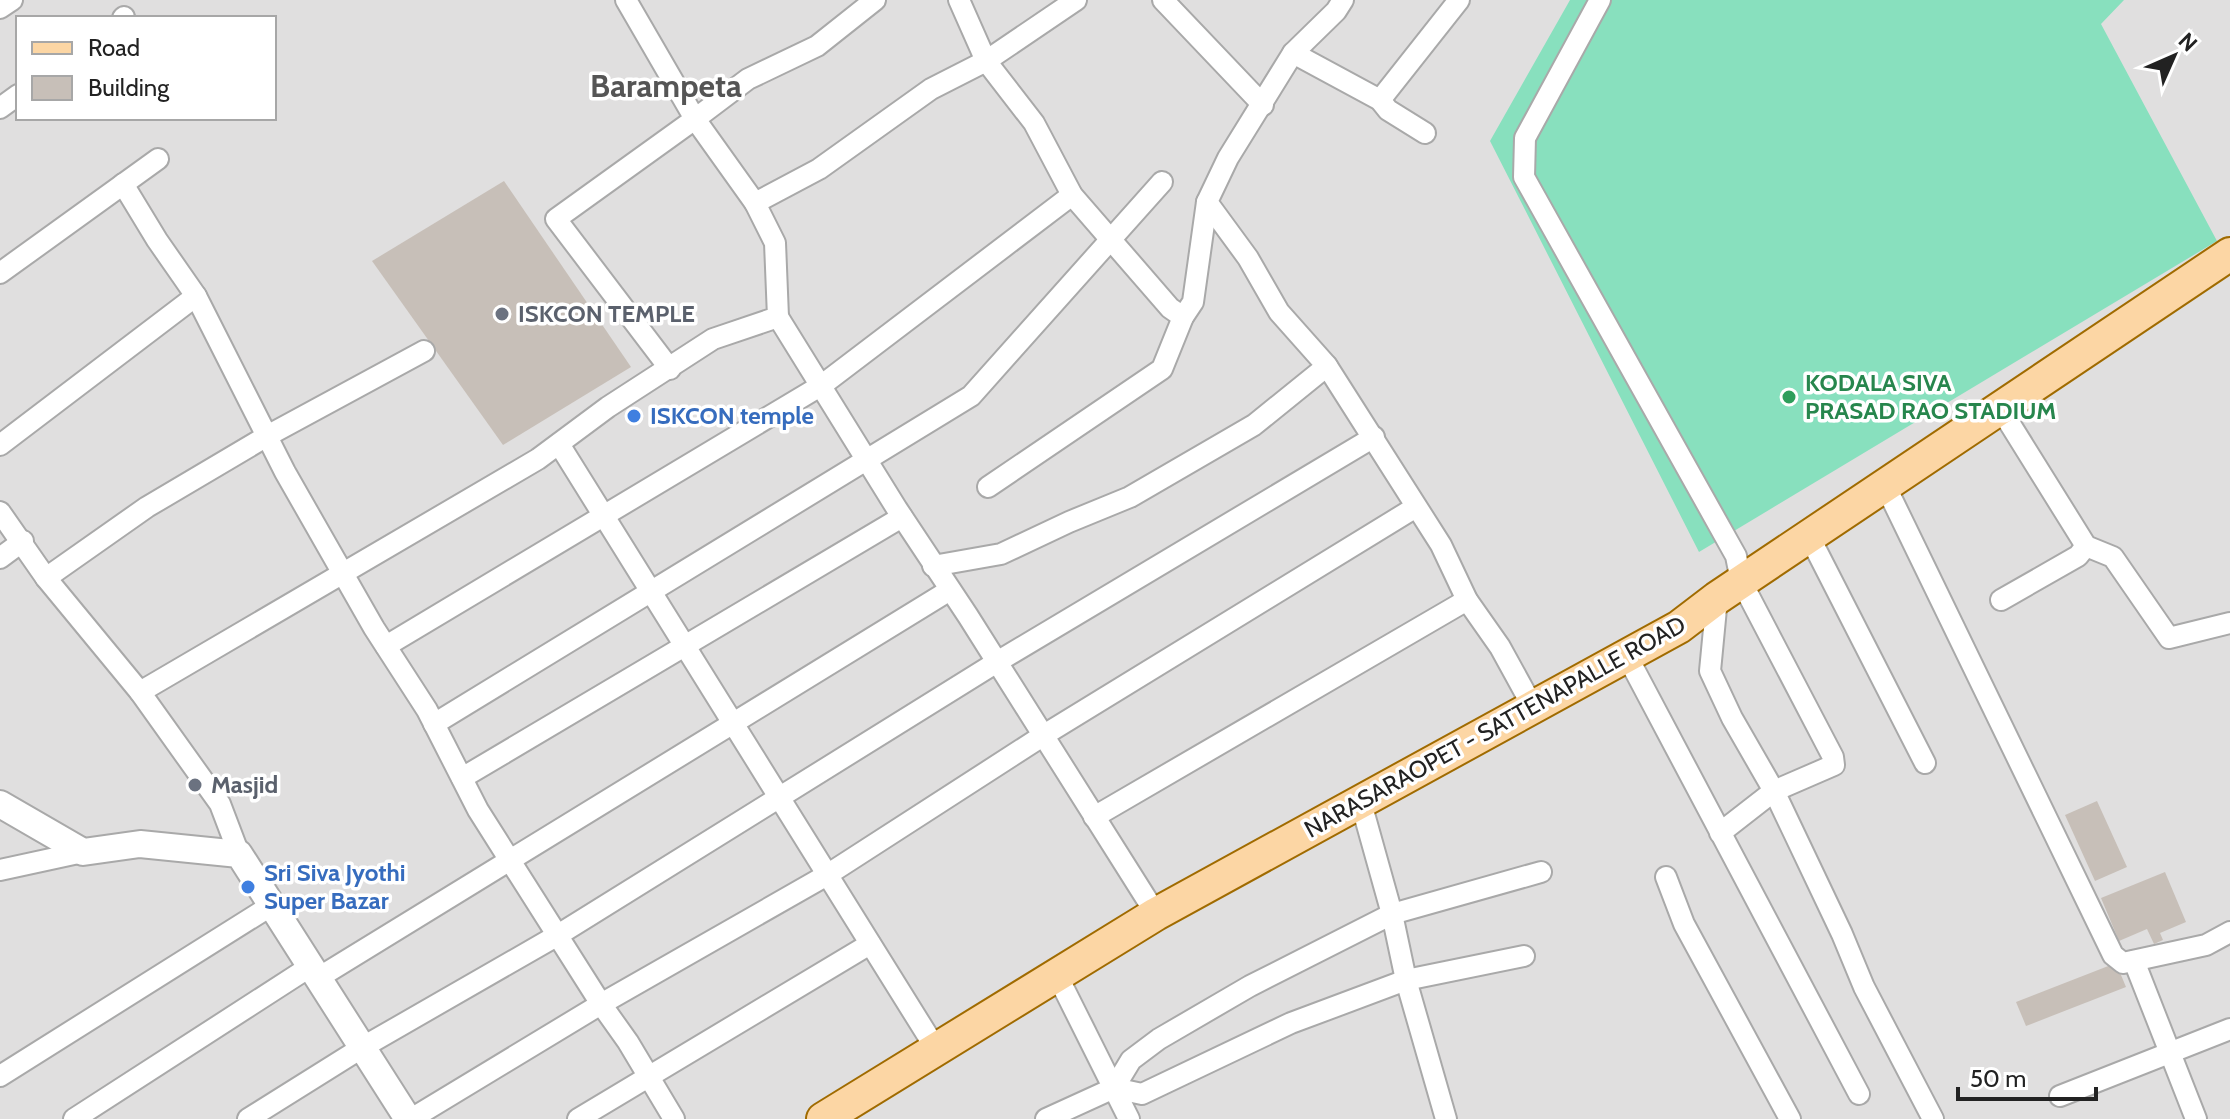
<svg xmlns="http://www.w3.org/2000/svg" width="2230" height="1119" font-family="Cabin,sans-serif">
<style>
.residential{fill:#e0dfdf;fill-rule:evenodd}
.pitch{fill:#88e0be}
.building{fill:#c7bfb8}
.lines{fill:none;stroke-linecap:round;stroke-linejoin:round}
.minor-casing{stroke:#a9a9a9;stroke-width:24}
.tertiary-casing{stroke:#a9a9a9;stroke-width:30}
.primary-casing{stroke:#a06b00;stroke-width:36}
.minor{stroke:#fff;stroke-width:20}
.tertiary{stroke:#fff;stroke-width:26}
.primary{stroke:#fcd6a4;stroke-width:32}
.worship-dot{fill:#6b7280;stroke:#fff;stroke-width:3}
.leisure-dot{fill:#2e9e5b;stroke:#fff;stroke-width:3}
.shop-dot{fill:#3f7fe0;stroke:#fff;stroke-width:3}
.labels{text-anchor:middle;stroke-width:7;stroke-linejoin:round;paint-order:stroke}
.worship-label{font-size:24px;font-weight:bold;fill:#5b616d;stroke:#fff;text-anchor:start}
.leisure-label{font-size:24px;font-weight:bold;fill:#27864d;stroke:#fff;text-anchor:start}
.shop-label{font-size:24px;font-weight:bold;fill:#366cbe;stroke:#fff;text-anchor:start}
.street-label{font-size:24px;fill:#222;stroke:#fff}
.district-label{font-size:32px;font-weight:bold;fill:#555;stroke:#fff}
</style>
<rect width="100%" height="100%" fill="#f2efe9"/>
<path class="residential" d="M0 0H2230V1119H0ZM18 18H274V118H18Z"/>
<path class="pitch" d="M1570 0H2124L2101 24 2217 241 1699 552 1490 141Z"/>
<g class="building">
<path d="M504 181 631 367 503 445 372 261Z"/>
<path d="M2097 801 2127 867 2095 881 2065 815Z"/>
<path d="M2165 872 2186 922 2160 933 2163 940 2154 944 2147 929 2119 941 2101 898Z"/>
<path d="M2116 963 2126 987 2026 1026 2016 1002Z"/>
</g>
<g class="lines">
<g class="minor-casing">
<g id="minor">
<path d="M626 0 695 119 556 219 670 369"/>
<path d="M959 0 986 61 1034 123 1072 195 1170 308 1183 317"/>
<path d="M1163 0 1263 105"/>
<path d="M1600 0 1525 138 1524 177 1736 556 1741 581 1833 757 1834 765 1774 791 1720 833"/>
<path d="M0 8 12 0"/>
<path d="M123 18 124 17"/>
<path d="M1293 53 1380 100 1388 110 1425 133"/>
<path d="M1380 100 1459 0"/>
<path d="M0 108 18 95"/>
<path d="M123 184 157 240 196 296 285 472 374 628 427 710 478 810 601 1004 628 1042 674 1119"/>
<path d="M755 203 695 119 748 79 817 46 875 0"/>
<path d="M0 273 158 159"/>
<path d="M778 317 897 509 968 616 1156 914"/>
<path d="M1327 366 1441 545 1467 600 1500 647 1534 709"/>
<path d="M2000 408 2086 546 2113 557 2169 638 2230 623"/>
<path d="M559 444 936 1049"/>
<path d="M0 445 196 296"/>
<path d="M1885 485 2113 955 2123 963 2206 945 2230 932"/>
<path d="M988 487 1162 369 1183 317 1193 302 1207 202"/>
<path d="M0 512 46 578 140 692"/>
<path d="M1809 536 1925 763"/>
<path d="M0 558 23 541"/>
<path d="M933 566 1001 554 1069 522 1130 497 1254 425 1327 366 1279 312 1248 258 1207 202 1228 158 1293 53 1336 11 1343 0"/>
<path d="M46 578 147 507 267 436 424 351"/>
<path d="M1717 598 1710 671 1732 718 1774 791 1842 934 1864 987 1933 1119"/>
<path d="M2001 600 2078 556 2086 546"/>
<path d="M386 646 822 385 1072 195"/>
<path d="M1627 656 1859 1094"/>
<path d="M434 724 971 396 1162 182"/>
<path d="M462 778 902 517"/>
<path d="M1361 803 1392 914 1406 980 1446 1119"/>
<path d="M1094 817 1467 600"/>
<path d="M239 854 220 804 140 692 538 459 608 407 713 339 778 317 775 243 755 203 819 169 931 89 986 61 1076 0"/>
<path d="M0 870 83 852"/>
<path d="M1666 877 1684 924 1790 1119"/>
<path d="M2134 961 2196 1119"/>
<path d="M1057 975 1129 1119"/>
<path d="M318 978C530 850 739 718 950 590"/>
<path d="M0 1076 272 905"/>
<path d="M1114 1088 1142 1094 1291 1023 1406 980 1524 956"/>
<path d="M2060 1096 2230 1029"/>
<path d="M74 1119 311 966"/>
<path d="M248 1119 363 1047 558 935 997 662 1374 437"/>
<path d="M411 1119 601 1004 827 875 1044 735 1416 507"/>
<path d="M578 1119 870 944"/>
<path d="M1046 1119 1114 1088 1131 1060 1159 1039 1250 986 1392 914 1541 872"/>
</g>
</g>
<g class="tertiary-casing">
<path id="tertiary" d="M0 804 83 852 140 844 239 854 408 1119"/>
</g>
<g class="primary-casing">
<path id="primary" d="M823 1119 1156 914 1679 627 1717 598 2230 254"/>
</g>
<use href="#minor" class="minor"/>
<use href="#tertiary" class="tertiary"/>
<use href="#primary" class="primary"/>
</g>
<g class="worship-dot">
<circle cx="502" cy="314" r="8"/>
<circle cx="195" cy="785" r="8"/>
</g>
<circle class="leisure-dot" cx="1789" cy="397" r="8"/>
<g class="shop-dot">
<circle cx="634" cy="416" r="8"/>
<circle cx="248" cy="887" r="8"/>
</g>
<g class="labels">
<g class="worship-label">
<text x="518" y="322">ISKCON TEMPLE</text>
<text x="211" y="793">Masjid</text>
</g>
<g class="leisure-label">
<text x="1805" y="391">KODALA SIVA<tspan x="1805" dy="28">PRASAD RAO STADIUM</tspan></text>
</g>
<g class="shop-label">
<text x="650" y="424">ISKCON temple</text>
<text x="264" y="881">Sri Siva Jyothi<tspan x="264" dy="28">Super Bazar</tspan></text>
</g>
<g class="street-label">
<text transform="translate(1495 727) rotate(-29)" y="8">NARASARAOPET - SATTENAPALLE ROAD</text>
</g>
<g class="district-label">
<text x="666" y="97">Barampeta</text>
</g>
</g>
<rect x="16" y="16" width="260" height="104" fill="#ffffff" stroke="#a7a7a7" stroke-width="2"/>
<rect x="32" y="42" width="40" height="12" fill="#fcd6a4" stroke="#a7a7a7" stroke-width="2"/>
<text x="88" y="56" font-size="24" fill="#222222">Road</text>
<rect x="32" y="76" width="40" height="24" fill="#c7bfb8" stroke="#a7a7a7" stroke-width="2"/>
<text x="88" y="96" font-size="24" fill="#222222">Building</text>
<g transform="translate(2174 56) rotate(45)" stroke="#ffffff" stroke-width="6" paint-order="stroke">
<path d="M0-6L14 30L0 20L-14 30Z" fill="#222222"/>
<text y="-12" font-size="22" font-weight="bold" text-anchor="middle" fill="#222222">N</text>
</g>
<path d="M1958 1087v12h138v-12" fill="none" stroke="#222222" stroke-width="4"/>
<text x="1970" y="1087" font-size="24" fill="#222222" stroke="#ffffff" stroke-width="6" paint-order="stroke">50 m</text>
</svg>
